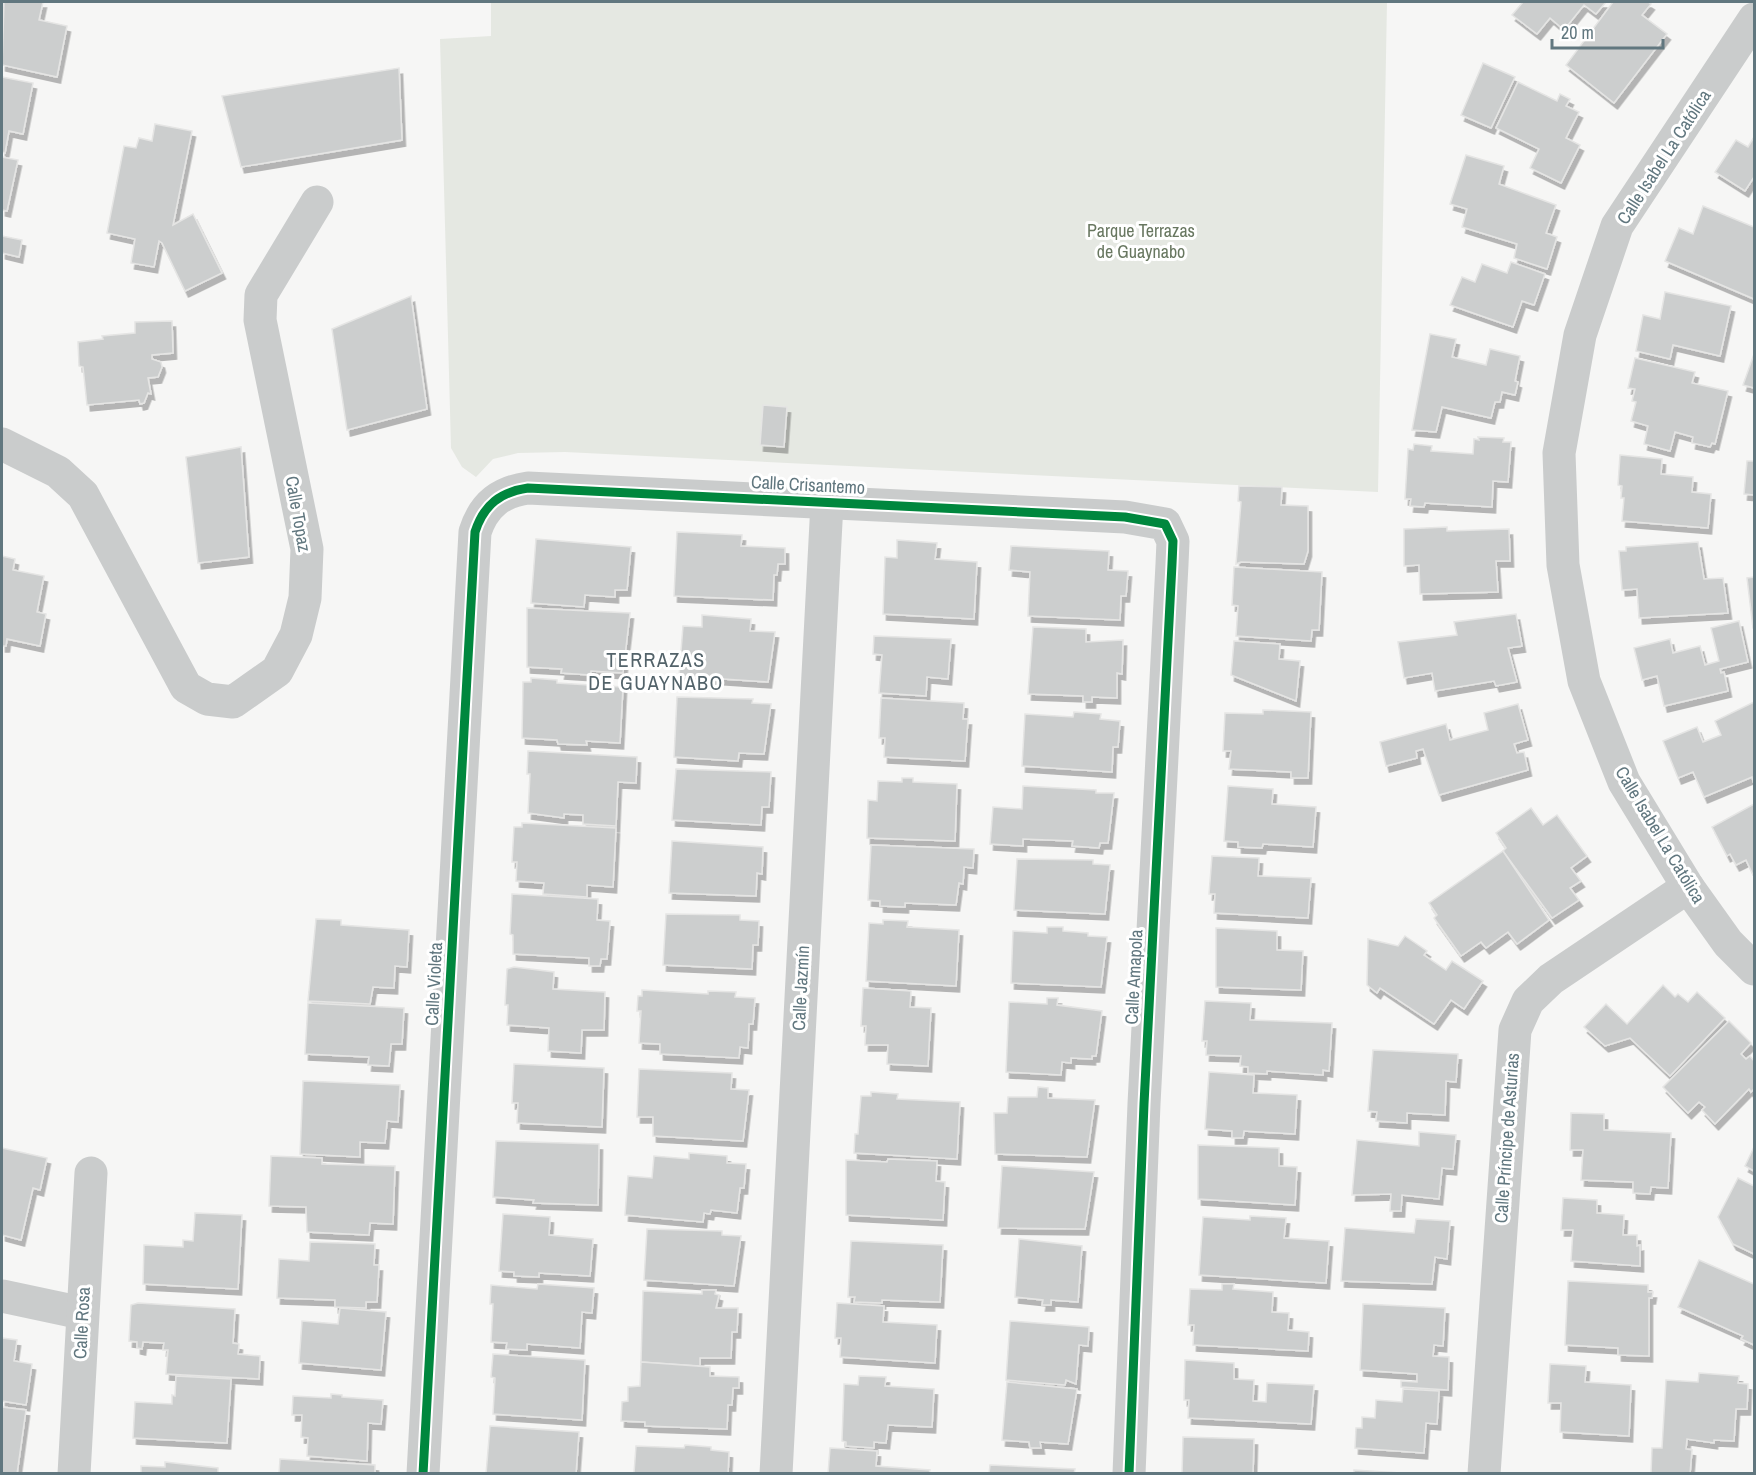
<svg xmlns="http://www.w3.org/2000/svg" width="1756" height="1475" font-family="'Archivo Narrow',sans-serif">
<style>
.green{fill:#e5e8e2}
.building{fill:#cccece;stroke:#e5e5e4;stroke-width:1.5;filter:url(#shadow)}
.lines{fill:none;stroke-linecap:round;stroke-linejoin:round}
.minor{stroke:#cacccc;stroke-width:33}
.cycleway-casing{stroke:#fff;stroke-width:13}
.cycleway{stroke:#00873e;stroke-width:9}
.labels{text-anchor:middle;stroke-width:6;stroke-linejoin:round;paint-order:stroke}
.street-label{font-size:18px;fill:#61777f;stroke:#fff}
.park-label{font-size:18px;fill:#687760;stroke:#fff}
.neighbourhood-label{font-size:20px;letter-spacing:1.5px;fill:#53636a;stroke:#fff}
</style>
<defs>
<filter id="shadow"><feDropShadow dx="3.5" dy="6" stdDeviation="0" flood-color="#0004"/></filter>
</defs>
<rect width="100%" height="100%" fill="#f6f6f5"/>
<path class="green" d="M491 2H1387L1378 492 565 452 518 453 493 459 476 477 462 467 451 448 440 39 491 36Z"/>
<g class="building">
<path d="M4 2H43L39 20 67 26 57 77 2 65Z"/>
<path d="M1523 2H1606L1596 14 1584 5 1564 30 1550 18 1537 34 1512 15Z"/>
<path d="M1613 2H1648L1651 4 1642 15 1667 34 1614 103 1566 65Z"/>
<path d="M1483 63 1515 77 1491 128 1461 115Z"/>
<path d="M399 68 402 140 241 167 222 96Z"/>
<path d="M2 77 33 83 23 134 9 131 5 153 2 152Z"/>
<path d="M1518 82 1557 101 1560 94 1570 99 1566 106 1579 112 1566 138 1580 145 1561 183 1530 168 1539 149 1496 128Z"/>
<path d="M155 124 192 131 173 225 193 214 222 273 185 291 162 243 159 241 154 267 131 263 135 239 107 233 124 146 136 148 139 138 152 141Z"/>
<path d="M1754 137V177L1745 191 1715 172 1736 140 1748 147Z"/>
<path d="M1466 155 1504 166 1499 184 1556 205 1546 233 1557 237 1547 269 1514 258 1517 244 1462 227 1467 209 1450 204Z"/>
<path d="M2 157 18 160 7 211 2 210Z"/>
<path d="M1703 206 1754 227V299L1665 261 1679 228 1693 234Z"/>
<path d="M2 236 22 240 19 257 2 253Z"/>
<path d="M1511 262 1545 274 1534 305 1522 301 1513 327 1450 305 1462 277 1475 282 1482 264 1507 273Z"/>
<path d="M1665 292 1731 306 1720 356 1673 345 1670 359 1636 351 1643 315 1660 319Z"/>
<path d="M411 296 427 409 347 430 332 329Z"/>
<path d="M172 321 173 353 152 355V359L161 362 162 367 158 377 148 378 151 394 148 393 144 403 140 404 139 400 87 405 83 367 79 366 78 342 103 339 102 336 135 333V322Z"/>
<path d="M1430 334 1456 339 1452 357 1486 365 1490 349 1520 356 1515 381 1518 382 1515 395 1502 392 1500 402H1495L1491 418 1442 407 1436 432 1412 430Z"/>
<path d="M1754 354V388L1743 385Z"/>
<path d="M1635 358 1695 372 1692 383 1728 391 1715 444 1712 443 1710 447 1692 443 1693 437 1675 432 1670 451 1644 444 1648 426 1631 421 1636 402 1632 401 1635 389 1628 388Z"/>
<path d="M763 405 787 407 784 447 760 445Z"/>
<path d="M1478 437 1504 438 1503 442H1511L1508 482 1493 481 1492 507 1425 503 1424 507 1410 506 1411 499H1405L1408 449 1413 450 1414 444 1432 446 1431 451 1473 454 1474 439 1479 440Z"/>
<path d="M241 447 249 557 198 563 186 457Z"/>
<path d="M1620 455 1662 459 1661 474 1693 477 1692 492 1711 494 1708 528 1622 521 1624 498H1621L1622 486 1618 485Z"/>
<path d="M1747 461H1754V495L1744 494Z"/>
<path d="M1239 486 1282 487 1281 505 1308 506V551L1304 564 1241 562 1236 564 1241 502 1238 501Z"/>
<path d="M1447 527V531L1509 529 1510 561H1496L1498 592 1420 594 1419 565 1404 566V529Z"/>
<path d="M677 532 742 535 741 546 785 548V564H778L777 575H774L773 600 674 596Z"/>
<path d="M536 539 631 547 627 590H615V597L585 595 584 607 531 603Z"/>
<path d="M897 540 937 543 935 559 977 562 974 619 883 614 885 557 897 558Z"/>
<path d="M1698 542 1704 579 1723 578 1728 613 1639 618 1637 589 1622 590 1619 551H1626V547Z"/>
<path d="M1011 546 1109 551 1108 570 1128 571 1126 596H1121L1120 620 1028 616 1030 572 1009 570Z"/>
<path d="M2 556 15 559 13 570 44 576 37 612 46 614 40 646 7 639 6 646H2Z"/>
<path d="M1234 567 1322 572 1319 630H1312L1311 641 1236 636 1238 606 1232 605Z"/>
<path d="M1754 577V628H1753L1747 578Z"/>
<path d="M527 608 630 613 623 673 591 671 590 675 561 673 562 669 527 667Z"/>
<path d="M1516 614 1522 646 1508 648 1517 682 1496 686 1494 681 1435 691 1432 673 1404 678 1398 642 1457 635 1454 622Z"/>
<path d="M702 615 751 619 750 631 775 632 768 682 679 676 683 626 702 627Z"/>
<path d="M1739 621 1748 662 1720 669 1721 673 1724 672 1728 691 1664 706 1657 676 1642 680 1634 648 1670 639 1673 653 1700 646 1705 665 1719 661 1711 628Z"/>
<path d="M1033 627 1086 629V642L1123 640 1122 674 1117 673V698L1092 697V702H1083V696L1028 694Z"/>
<path d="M874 636 951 639 948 679 927 677 926 696 879 693 882 655 873 654Z"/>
<path d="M1234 641 1280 644 1279 659 1300 661 1296 701 1231 675Z"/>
<path d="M531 678 557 680V683L623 687 620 743 586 741 587 745 558 744 557 740 522 738 523 682H531Z"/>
<path d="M677 697 753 699 752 703 771 704 764 754 739 753 738 761 674 757Z"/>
<path d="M881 698 964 703 963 719H968L965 761 884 757 885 738H879Z"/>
<path d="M1754 702V784L1752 777 1704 797 1693 772 1678 778 1663 741 1697 727 1703 742 1721 735 1715 721Z"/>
<path d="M1518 704 1528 740 1514 744 1517 753 1524 752 1528 770 1439 795 1423 749 1416 751 1417 758 1386 766 1380 742 1446 724 1450 740 1488 730 1484 713Z"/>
<path d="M1263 710 1311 712 1308 778H1291V772L1229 769 1231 751H1223L1225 713 1263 714Z"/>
<path d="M1074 712 1101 714 1100 719 1120 721 1118 747H1113L1112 772 1022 766 1025 714 1073 717Z"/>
<path d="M528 751 637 757 636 783 618 782 616 826 583 824V815L564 814V818L528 813 530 774H527Z"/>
<path d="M676 769 771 772 769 807H762L761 825 672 820Z"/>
<path d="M902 778H913V782L957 784 955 841 867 838 868 800 877 801 878 781 902 782Z"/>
<path d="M1023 786 1096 790V793H1114L1108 843H1100L1099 848 1072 846 1073 841 1023 839V846L990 844 993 807 1022 809Z"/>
<path d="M1228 786 1273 789 1272 804 1316 807 1313 847 1263 844 1262 848 1238 847V842L1224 841Z"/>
<path d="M1754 804V874L1753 875 1746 860 1736 865 1730 854 1727 856 1712 827Z"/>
<path d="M1531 808 1543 825 1557 815 1587 856 1571 868 1581 881 1570 888 1579 900 1552 918 1503 851 1506 848 1496 833Z"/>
<path d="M522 823 616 828 613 887 587 885V897L543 894 544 883 516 881 517 862H512L514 827H522Z"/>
<path d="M672 841 763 847 762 874 757 873 756 896 669 893Z"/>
<path d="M871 845 974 849 973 868 964 867 963 884 959 883 956 905 905 903V907L880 906V901L868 900Z"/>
<path d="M1503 851 1549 920 1517 944 1508 932 1486 948 1481 942 1461 956 1434 918 1437 915 1429 903Z"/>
<path d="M1212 856 1259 858 1258 876 1311 878 1308 918 1214 913 1215 894H1209Z"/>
<path d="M1017 859 1093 860V864L1110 865 1105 914 1014 910Z"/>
<path d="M512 894 598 899 597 920 610 921 607 959H601L600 966H589V958L513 954V935L510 934Z"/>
<path d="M666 914 740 915V920L759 921 758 945H753L752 969 663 965Z"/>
<path d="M316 919 341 920V925L409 930 407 967 395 966 394 988 373 987 370 1004 308 1001Z"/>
<path d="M883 920 908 921 907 927 959 930 956 986 866 981 869 923 883 924Z"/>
<path d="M1047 927H1063V931L1088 933V936L1107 937 1101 987 1011 983 1013 931 1047 933Z"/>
<path d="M1216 928 1277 931V950L1303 951 1301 990 1216 987Z"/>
<path d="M1405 936 1427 951 1424 955 1446 970 1452 961 1483 981 1464 1009 1451 1000 1434 1024 1380 988 1377 993 1367 985 1368 939 1398 946Z"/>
<path d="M514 967 554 972 553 989 605 992 604 1030H582L581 1053 548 1051 549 1028 507 1025 508 1005H505L507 969Z"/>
<path d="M1663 985 1675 997 1678 994 1688 1002 1697 992 1725 1018 1670 1076 1630 1038 1605 1046 1584 1027 1606 1004 1627 1024Z"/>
<path d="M863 988 911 991 910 1007 931 1008 928 1066 887 1064 888 1045H865L866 1026H861Z"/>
<path d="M642 990 708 994V991L736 992 735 997 755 998 753 1024H749L748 1048 740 1047 739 1058 660 1054V1044L639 1043 641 1011H637L638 996H642Z"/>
<path d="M1047 998H1058L1057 1005 1102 1011 1096 1056H1092V1059L1071 1058V1063L1062 1062 1061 1075 1006 1072 1009 1002 1047 1004Z"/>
<path d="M1205 1001 1251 1003 1250 1020 1332 1023 1329 1071 1323 1070V1075L1267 1071V1074L1248 1073V1067L1240 1066 1241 1056 1206 1055 1207 1041H1202Z"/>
<path d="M308 1003 404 1008 402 1044H391L389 1066 368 1065 369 1057 305 1054Z"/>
<path d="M1729 1021 1751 1043 1741 1054 1746 1059 1750 1056 1754 1061V1089L1751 1092 1749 1089 1715 1124 1702 1110 1705 1107 1699 1102 1688 1113 1663 1087Z"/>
<path d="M1373 1050 1458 1054 1456 1082 1446 1081 1445 1115 1407 1113V1123L1376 1121 1377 1112 1368 1111Z"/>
<path d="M514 1064 604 1068 602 1127 517 1123 518 1103H512Z"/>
<path d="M639 1069 732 1073 731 1089 749 1090 743 1141 653 1136V1117H637Z"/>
<path d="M1209 1072 1254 1075 1253 1093 1297 1095 1295 1134 1244 1131 1243 1138H1232V1131L1205 1129Z"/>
<path d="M303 1081 400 1085 398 1122 387 1121 385 1143 360 1142V1157L300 1154Z"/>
<path d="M1038 1087 1048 1088V1098L1095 1100 1087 1157 995 1154 994 1113H1007L1008 1097H1037Z"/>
<path d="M871 1092 898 1094 897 1099 960 1102 957 1159 854 1153 855 1134H858L861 1096H871Z"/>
<path d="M1571 1113 1604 1114V1130L1671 1133 1668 1188 1651 1187 1650 1194 1633 1193V1182L1581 1180 1583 1150H1570Z"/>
<path d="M1419 1132 1456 1135 1453 1169 1442 1168 1439 1199 1402 1195 1401 1211H1390L1391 1194 1352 1195 1357 1140 1419 1146Z"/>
<path d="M496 1141 599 1144 598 1205 533 1203 534 1200 493 1197Z"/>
<path d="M1198 1145 1279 1148V1166L1297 1167 1295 1205 1198 1199Z"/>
<path d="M1754 1147V1171L1745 1166Z"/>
<path d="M2 1148 47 1158 40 1190 33 1188 21 1240 2 1235Z"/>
<path d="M689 1153 727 1156V1163L746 1164 744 1188H740L737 1213 711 1210 710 1214 704 1213 703 1222 625 1215 628 1176 652 1178 654 1156 689 1159Z"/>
<path d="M271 1156 322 1158V1164L395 1166 393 1224 370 1223 369 1235 307 1232 306 1207 269 1206Z"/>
<path d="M888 1159 937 1161 936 1181 945 1182 943 1220 846 1215V1160L887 1162Z"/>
<path d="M1002 1166 1094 1172 1085 1229 998 1228Z"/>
<path d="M1738 1178 1754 1186V1254L1733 1244 1718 1217Z"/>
<path d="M1563 1198 1597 1200V1213L1624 1215 1623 1235H1637V1246L1640 1245V1266L1571 1261 1573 1230H1561Z"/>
<path d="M195 1213 242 1215 238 1289 143 1284 144 1245 183 1247V1240L193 1241Z"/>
<path d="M503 1214 550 1217 549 1235 593 1239 590 1276 539 1273V1277L514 1276V1272L499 1271Z"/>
<path d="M1250 1216 1286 1218 1284 1238 1329 1241 1326 1283 1199 1275 1203 1217 1250 1220Z"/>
<path d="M1416 1219 1450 1221 1447 1259 1435 1257 1432 1284 1341 1281 1345 1228 1414 1233Z"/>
<path d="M647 1229 722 1231V1235L741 1236 734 1286 644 1280Z"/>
<path d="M1019 1239 1082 1246 1078 1302 1051 1300V1305H1042L1043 1300 1015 1297Z"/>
<path d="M851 1241 943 1245 940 1302 882 1300V1303L854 1302 855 1297H848Z"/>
<path d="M310 1242 375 1244 374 1265H379L377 1302H366V1308L335 1307V1300L277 1298 279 1259 309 1261Z"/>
<path d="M1699 1260 1754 1284V1345L1741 1339 1743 1336 1678 1307Z"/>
<path d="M1568 1281 1648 1285V1292H1653L1652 1298H1649V1356L1618 1355V1348L1565 1345Z"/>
<path d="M538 1284 594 1288 592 1313 582 1312 580 1348 527 1344V1350L506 1349 507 1343 491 1342 493 1304H490L491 1285 537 1289Z"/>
<path d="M1222 1284H1234L1233 1289 1273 1292 1272 1312 1289 1313 1288 1330 1309 1332 1308 1351 1193 1345 1194 1325H1188L1190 1289 1222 1290Z"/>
<path d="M702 1290H716L715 1294 719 1295 716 1308H738L737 1332H732L731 1358H700V1366L641 1362 643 1291 702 1294Z"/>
<path d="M138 1303 235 1309 233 1343 239 1344 238 1354 260 1356 259 1379 166 1374 168 1350H163L164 1343 143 1342 142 1349 137 1348V1342L129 1341 131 1305Z"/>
<path d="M837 1303 884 1306 883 1322 937 1325 935 1363 840 1357 841 1338H835Z"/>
<path d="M1363 1304 1445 1308 1443 1346 1434 1345 1433 1356 1449 1357 1448 1390 1401 1387V1381L1417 1382V1374L1360 1370Z"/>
<path d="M340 1308 386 1312 381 1370 299 1363 302 1321 338 1324Z"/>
<path d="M1010 1321 1089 1327 1088 1346 1079 1345 1076 1384 1066 1380 1065 1385 1006 1380Z"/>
<path d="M2 1338 17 1340 14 1361 32 1364 26 1405 2 1401Z"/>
<path d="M493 1354 585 1360 582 1420 493 1414 495 1378 491 1377Z"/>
<path d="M1185 1360 1234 1363V1379L1254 1380 1253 1401 1266 1402 1267 1383 1314 1385 1311 1424 1188 1418 1189 1400H1184Z"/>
<path d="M641 1362 710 1367V1376L739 1377V1388H733L732 1405H728L727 1429 645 1426V1422L621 1421 622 1402 628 1401V1387L640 1386Z"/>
<path d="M1550 1364 1586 1366 1585 1382 1631 1385 1629 1436 1560 1432 1561 1403H1548Z"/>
<path d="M1699 1373 1739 1376 1738 1383 1748 1384 1747 1409H1736L1734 1441 1714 1440V1443L1687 1439 1686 1449 1692 1450 1690 1474H1651L1652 1448H1662L1666 1380 1698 1382Z"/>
<path d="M176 1376 231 1379 227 1443 133 1438 135 1402 172 1404V1395L175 1396Z"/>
<path d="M859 1376 886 1377 885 1386 934 1389 932 1427 888 1425 886 1443 874 1442V1448L846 1446V1442L842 1441 844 1384 858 1385Z"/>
<path d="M1007 1382 1077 1389 1068 1444 1040 1442 1041 1448H1030L1029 1442 1002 1440Z"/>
<path d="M1403 1389 1439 1391 1437 1424 1426 1423 1424 1453 1355 1448 1356 1428H1362V1417L1375 1418 1376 1400 1402 1402Z"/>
<path d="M331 1394 342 1395V1397L383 1400 381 1424 368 1423 367 1461 307 1456 308 1438 301 1437 302 1415H292L293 1396 331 1398Z"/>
<path d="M2 1407 26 1410 17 1474H2Z"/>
<path d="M490 1426 579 1432 576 1474H486Z"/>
<path d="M1183 1437 1254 1439 1253 1474H1182Z"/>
<path d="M685 1445 711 1447V1450L729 1452 728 1474H621L634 1473 636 1446 684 1448Z"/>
<path d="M830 1448 877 1451 876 1466 930 1470 929 1474H828Z"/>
<path d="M280 1459 375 1465V1474H279Z"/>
<path d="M165 1462 218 1468V1474H141V1466L165 1467Z"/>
<path d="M990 1465 1075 1469 1074 1474H989Z"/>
<path d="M1354 1470 1417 1474H1354Z"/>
</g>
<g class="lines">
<g class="minor">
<path d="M1754 19 1617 226 1580 335 1559 453 1563 565 1584 681 1624 782 1688 887 1728 943 1754 969"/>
<path d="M2 444 58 472 83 495 186 687 207 699 233 702 277 671 296 635 305 598 307 549 260 320 261 295 317 202"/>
<path d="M2 1296 82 1313"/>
<path d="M74 1474 91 1173"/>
<path d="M423 1474 475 532C484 504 501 492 528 488L1125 517 1165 524 1173 541 1172 564 1144 1104 1129 1474"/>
<path d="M776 1474 827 503"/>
<path d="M1484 1474 1515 1030 1528 1001 1551 979 1688 887"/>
</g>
<g class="cycleway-casing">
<path id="cycleway" d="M423 1474 475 532C484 504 501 492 528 488L1125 517 1165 524 1173 541 1172 564 1144 1104 1129 1474"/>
</g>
<use href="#cycleway" class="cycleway"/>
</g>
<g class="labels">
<g class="street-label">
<text transform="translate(1664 157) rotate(-57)" y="6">Calle Isabel La Católica</text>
<text transform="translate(808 485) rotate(3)" y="6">Calle Crisantemo</text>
<text transform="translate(298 514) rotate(80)" y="6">Calle Topaz</text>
<text transform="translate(1660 835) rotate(59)" y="6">Calle Isabel La Católica</text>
<text transform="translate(1134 977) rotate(-87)" y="6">Calle Amapola</text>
<text transform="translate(434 984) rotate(-87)" y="6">Calle Violeta</text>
<text transform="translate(801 988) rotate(-87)" y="6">Calle Jazmín</text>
<text transform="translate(1507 1138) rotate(-86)" y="6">Calle Príncipe de Asturias</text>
<text transform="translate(82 1323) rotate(-87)" y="6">Calle Rosa</text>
</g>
<g class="park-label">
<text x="1141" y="237">Parque Terrazas<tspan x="1141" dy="21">de Guaynabo</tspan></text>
</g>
<g class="neighbourhood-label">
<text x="656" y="667">TERRAZAS<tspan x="656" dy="23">DE GUAYNABO</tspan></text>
</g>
</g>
<rect width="1756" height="1475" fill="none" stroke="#61777f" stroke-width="6"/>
<path d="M1552 39v9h111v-9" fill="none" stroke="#61777f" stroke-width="3"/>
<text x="1561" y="39" font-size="18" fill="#61777f" stroke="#ffffff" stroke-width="4.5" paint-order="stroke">20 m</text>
</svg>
